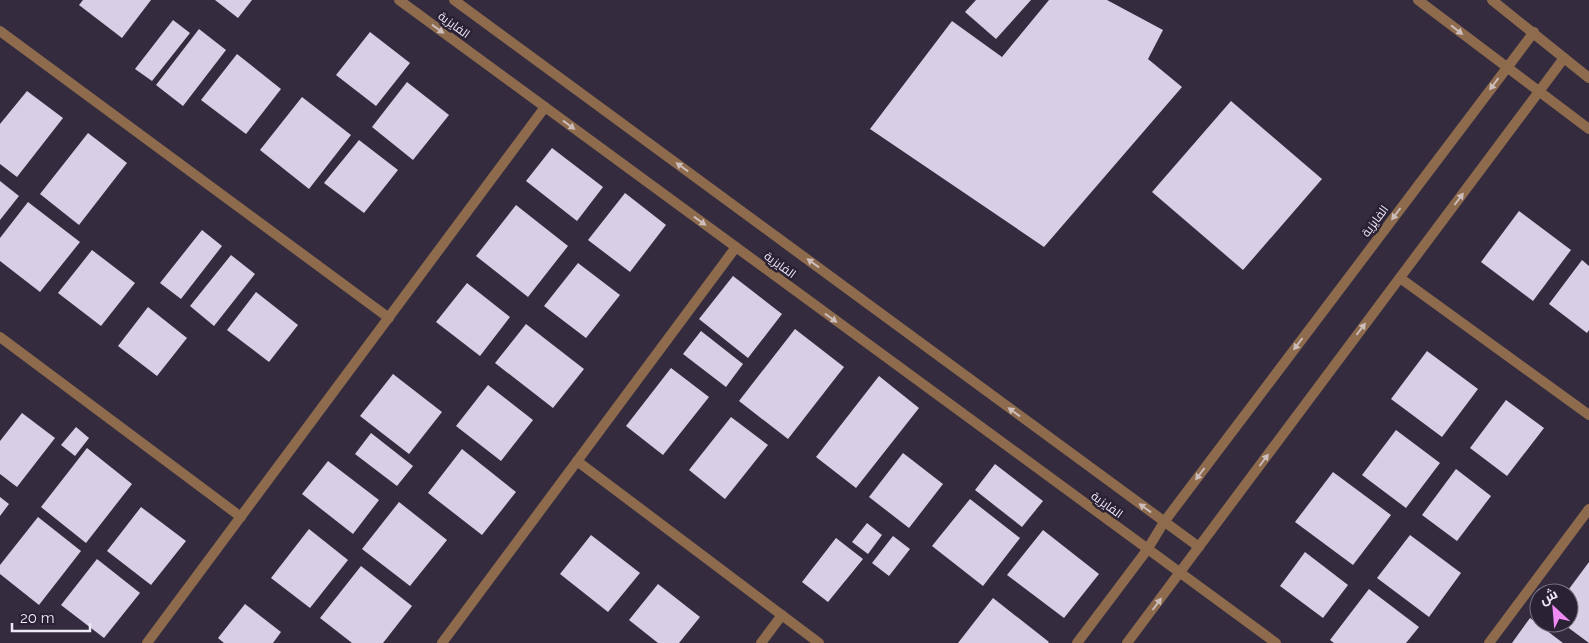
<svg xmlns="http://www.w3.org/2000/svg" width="1589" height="643" font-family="Raleway,Cairo,sans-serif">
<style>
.building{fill:#d8cee6}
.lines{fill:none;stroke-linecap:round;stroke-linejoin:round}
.street{stroke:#8e6b4d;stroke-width:10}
.oneway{fill:#ccbdbb}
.labels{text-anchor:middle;stroke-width:5;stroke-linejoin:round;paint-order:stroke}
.street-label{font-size:12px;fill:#eee9f6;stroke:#2a2234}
</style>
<rect width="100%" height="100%" fill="#342c3e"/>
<g class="building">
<path d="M83 0H151L122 38 79 5Z"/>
<path d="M215 0H252L238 18Z"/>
<path d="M976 0H1031L996 39 965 12Z"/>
<path d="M1049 0H1107L1163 30 1148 59 1182 87 1044 247 870 129 952 21 1002 57Z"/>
<path d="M173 20 190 33 152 81 135 69Z"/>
<path d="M199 29 226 50 183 106 156 85Z"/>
<path d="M370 32 410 63 376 106 336 75Z"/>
<path d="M237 54 281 89 246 134 201 100Z"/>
<path d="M407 82 449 115 413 160 372 127Z"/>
<path d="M27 91 63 118 17 177 0 164V124Z"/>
<path d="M302 97 351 135 309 189 260 150Z"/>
<path d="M1231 101 1322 179 1243 270 1152 192Z"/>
<path d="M88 133 127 163 79 225 40 194Z"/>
<path d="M359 140 398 170 364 213 324 183Z"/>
<path d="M552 148 603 187 577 221 526 181Z"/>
<path d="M0 181 19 196 0 220Z"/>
<path d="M625 193 666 225 630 272 588 240Z"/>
<path d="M28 202 80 242 40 292 0 261V238Z"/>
<path d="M516 205 568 246 528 297 476 256Z"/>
<path d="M1519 211 1571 250 1533 301 1481 262Z"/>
<path d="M202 230 222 246 181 299 160 283Z"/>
<path d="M92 250 135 283 101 326 58 293Z"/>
<path d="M231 255 255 274 214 326 190 306Z"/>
<path d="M1582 260 1589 266V330L1587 333 1549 304Z"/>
<path d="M578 263 620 295 586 338 544 306Z"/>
<path d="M733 276 782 314 748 358 699 319Z"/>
<path d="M467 283 510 317 480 356 436 322Z"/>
<path d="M256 292 298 325 269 362 227 330Z"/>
<path d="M148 307 187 338 157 376 118 346Z"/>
<path d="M526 324 584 369 553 408 495 363Z"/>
<path d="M795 329 844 367 788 439 739 401Z"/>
<path d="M701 331 743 364 726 387 683 354Z"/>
<path d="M1427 351 1478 389 1442 437 1391 399Z"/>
<path d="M671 368 709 397 663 455 626 426Z"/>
<path d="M393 374 442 412 409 454 360 416Z"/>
<path d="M879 376 919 408 856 488 816 457Z"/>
<path d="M488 385 533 420 501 461 456 426Z"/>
<path d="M1506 400 1544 428 1507 476 1470 448Z"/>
<path d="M22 413 55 438 17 487 0 474V441Z"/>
<path d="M731 417 768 445 725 499 689 470Z"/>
<path d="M76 427 89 438 75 456 61 445Z"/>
<path d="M1396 430 1440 463 1406 508 1362 475Z"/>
<path d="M371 433 413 466 397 486 355 454Z"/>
<path d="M87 448 132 484 86 543 41 507Z"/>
<path d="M462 449 516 492 482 535 428 493Z"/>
<path d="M903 453 943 484 909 528 869 497Z"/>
<path d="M328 461 379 500 353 534 302 494Z"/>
<path d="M995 464 1043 501 1022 527 975 490Z"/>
<path d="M1456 469 1491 496 1457 541 1422 515Z"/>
<path d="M1333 472 1391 515 1353 565 1295 522Z"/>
<path d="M0 497 9 504 0 516Z"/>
<path d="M970 499 1020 538 983 586 932 546Z"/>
<path d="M399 502 447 540 410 586 362 549Z"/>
<path d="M141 507 186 541 151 585 107 551Z"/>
<path d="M38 517 81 551 39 605 0 574V565Z"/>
<path d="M867 523 882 535 868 554 852 542Z"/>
<path d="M309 529 348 560 310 608 271 578Z"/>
<path d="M1043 530 1099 574 1064 618 1007 575Z"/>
<path d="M591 535 640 573 608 612 560 574Z"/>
<path d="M1410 535 1461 573 1429 617 1377 578Z"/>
<path d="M893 536 910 549 889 576 872 563Z"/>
<path d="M836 538 863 559 828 602 802 582Z"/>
<path d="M1305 552 1348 585 1323 618 1280 586Z"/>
<path d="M97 559 140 593 104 638 61 605Z"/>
<path d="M1589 562V643L1562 623H1569V593H1566Z"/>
<path d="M361 566 412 606 383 643H352L320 618Z"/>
<path d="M658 584 700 617 679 643H658L629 620Z"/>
<path d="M1369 589 1419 627 1406 643H1334L1330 640Z"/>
<path d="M993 598 1049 642 1048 643H958Z"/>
<path d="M245 604 281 632 273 643H224L218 638Z"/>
<path d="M1530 618 1563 643H1512Z"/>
</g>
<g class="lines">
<g class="street">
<path d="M399 0 1276 643"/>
<path d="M454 0 1199 547"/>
<path d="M1418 0 1589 129"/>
<path d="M1492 0 1589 78"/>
<path d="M0 31 389 318"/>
<path d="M1400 278 1589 415"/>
<path d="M0 337 241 517"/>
<path d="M577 461 819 643"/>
<path d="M147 643 545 107"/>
<path d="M442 643 736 247"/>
<path d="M761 643 782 615"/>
<path d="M1077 643 1147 550 1164 522 1534 32"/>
<path d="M1127 643 1564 58"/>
<path d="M1489 643 1589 509"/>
</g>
</g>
<defs><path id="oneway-solid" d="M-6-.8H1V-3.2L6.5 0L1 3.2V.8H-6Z" transform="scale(1.25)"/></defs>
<g class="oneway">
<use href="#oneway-solid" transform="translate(438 29) rotate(36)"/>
<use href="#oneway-solid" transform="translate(1457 30) rotate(38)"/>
<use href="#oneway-solid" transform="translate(1494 84) rotate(127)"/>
<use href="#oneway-solid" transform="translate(569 125) rotate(36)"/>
<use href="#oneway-solid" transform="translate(682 167) rotate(-144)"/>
<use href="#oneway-solid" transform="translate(1459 199) rotate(-53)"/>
<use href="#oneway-solid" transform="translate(1396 214) rotate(127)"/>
<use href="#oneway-solid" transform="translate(700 221) rotate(36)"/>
<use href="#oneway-solid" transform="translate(813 263) rotate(-144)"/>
<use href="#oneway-solid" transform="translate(831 318) rotate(36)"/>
<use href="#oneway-solid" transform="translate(1361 329) rotate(-53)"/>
<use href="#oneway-solid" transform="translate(1298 344) rotate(127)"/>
<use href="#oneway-solid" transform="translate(1014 412) rotate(-144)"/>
<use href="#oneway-solid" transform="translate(1264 460) rotate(-53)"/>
<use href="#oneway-solid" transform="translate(1200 474) rotate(127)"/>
<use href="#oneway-solid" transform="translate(1145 508) rotate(-144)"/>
<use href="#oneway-solid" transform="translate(1157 604) rotate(-53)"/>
</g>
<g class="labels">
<g class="street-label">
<text transform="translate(454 25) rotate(36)" y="4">الفايزية</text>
<text transform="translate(1375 221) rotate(-53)" y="4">الفايزية</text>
<text transform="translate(780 265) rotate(36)" y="4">الفايزية</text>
<text transform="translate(1107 505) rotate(36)" y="4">الفايزية</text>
</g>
</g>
<g transform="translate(1554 608) rotate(334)"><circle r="24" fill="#2a2234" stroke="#787282"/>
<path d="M0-4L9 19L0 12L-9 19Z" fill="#f08bf5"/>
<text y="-8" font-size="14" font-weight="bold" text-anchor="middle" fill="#eee9f6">ش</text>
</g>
<path d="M12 623v8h78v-8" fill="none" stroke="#eee9f6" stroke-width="2.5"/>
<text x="20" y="623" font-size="15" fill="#eee9f6" stroke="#2a2234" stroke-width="4" paint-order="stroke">20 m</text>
</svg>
